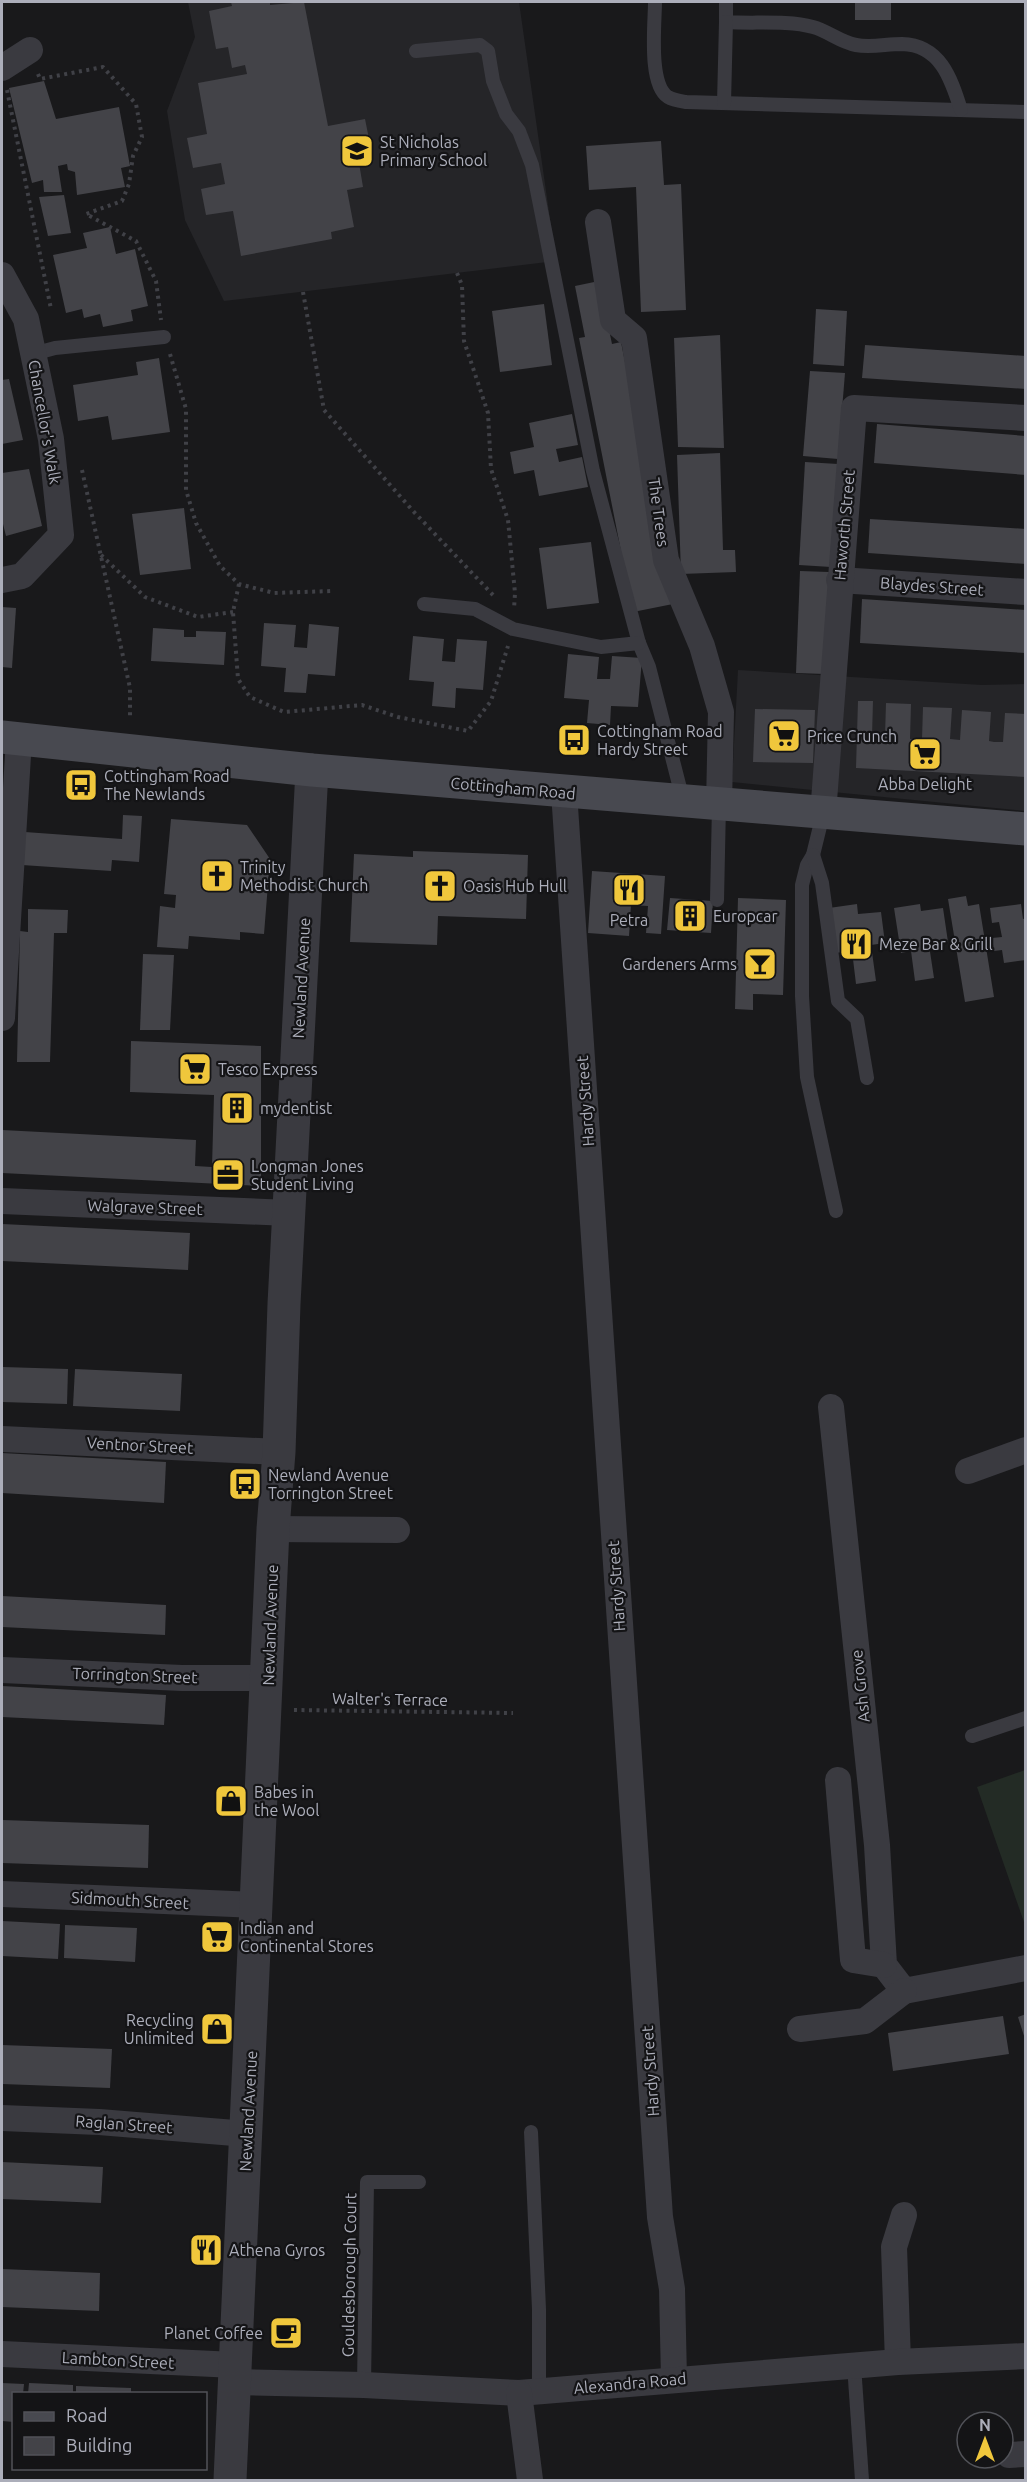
<svg xmlns="http://www.w3.org/2000/svg" width="1027" height="2482" font-family="Ubuntu,sans-serif">
<style>
.built{fill:#252528}
.pitch{fill:#232b25}
.building{fill:#434348}
.lines{fill:none;stroke-linecap:round;stroke-linejoin:round}
.path{stroke:#404147;stroke-width:4;stroke-dasharray:3 4.5;stroke-linecap:butt}
.service{stroke:#3a3a40;stroke-width:14}
.minor{stroke:#3a3a40;stroke-width:26}
.tertiary{stroke:#3a3a40;stroke-width:33}
.secondary{stroke:#484950;stroke-width:33}
.labels{text-anchor:middle;stroke-width:4.5;stroke-linejoin:round;paint-order:stroke}
.poi-label{font-size:16px;fill:#acaeba;stroke:#141416;text-anchor:start}
.street-label{font-size:16px;fill:#acaeba;stroke:#141416}
</style>
<rect width="100%" height="100%" fill="#19191b"/>
<g class="built">
<path d="M188 2H519L556 261 224 301 185 220 167 111 195 37Z"/>
<path d="M738 670 982 685 1025 684V811L732 782Z"/>
</g>
<path class="pitch" d="M1025 1770H1026L1025 1925 977 1787Z"/>
<g class="building">
<path d="M231 2H270V5L304 2 328 126 365 119 372 154 358 157 363 187 347 190 354 227 331 232 332 239 241 256 233 211 206 215 201 189 225 184 221 163 193 168 187 138 207 134 198 83 247 74 245 65 232 68 228 47 216 49 209 11 232 6Z"/>
<rect x="855" y="2" width="36" height="18"/>
<path d="M44 81 56 119 119 107 130 166 121 168 125 187 77 195 75 172 68 170 67 164 58 166 62 192H44L43 180 32 183 9 88Z"/>
<path d="M661 141 664 185 681 184 686 310 641 312 636 187 589 190 586 146Z"/>
<path d="M64 195 71 233 48 236 39 197Z"/>
<path d="M110 227 116 254 135 249 148 306 131 310 133 321 103 327 100 314 84 318 82 309 66 313 53 255 87 248 83 233Z"/>
<path d="M599 281 612 344 621 342 673 604 633 612 579 338 585 337 575 286Z"/>
<path d="M544 304 552 365 500 372 492 311Z"/>
<path d="M816 309 847 311 844 366 813 364Z"/>
<path d="M720 335 724 448 678 447 674 338Z"/>
<path d="M865 345 1026 356V389L862 378Z"/>
<path d="M159 358 170 432 112 440 108 416 78 421 73 385 138 375 136 362Z"/>
<path d="M810 371 845 373 838 459 803 456Z"/>
<path d="M9 379 23 440 2 444V380Z"/>
<path d="M572 414 578 445 556 449 559 462 582 457 588 487 539 496 534 470 514 474 510 452 534 447 529 423Z"/>
<path d="M877 424 1026 436V475L874 463Z"/>
<path d="M720 453 723 550H735L736 572 681 574 677 455Z"/>
<path d="M805 462 838 464 831 567 799 565Z"/>
<path d="M29 469 42 526 6 536 2 520V473Z"/>
<path d="M184 508 191 569 140 575 132 514Z"/>
<path d="M870 519 1026 529V564L868 553Z"/>
<path d="M591 542 599 603 547 609 539 548Z"/>
<path d="M800 571 829 572 825 674 796 673Z"/>
<path d="M862 599 1026 610V653L860 643Z"/>
<path d="M2 607 16 608 12 668 2 667Z"/>
<path d="M264 623 296 625 294 647 307 648 309 624 339 627 335 676 308 674 306 693 284 692 286 668 261 666Z"/>
<path d="M153 628 184 630V637H196V631L226 632 224 665 151 661Z"/>
<path d="M413 636 444 639 442 661 455 662 457 639 487 641 483 690 456 688 455 708 432 706 434 682 409 680Z"/>
<path d="M568 654 599 657 597 679H610L612 656 642 658 638 707 611 706 610 725 587 723 589 700 564 698Z"/>
<path d="M858 701H873L872 736H885L886 703 911 704 910 739H922L923 707 952 708 950 739 960 740 962 710 991 712 989 741 994 742H1003L1005 713 1026 714V777L856 768Z"/>
<path d="M755 709 815 710 813 763 753 762Z"/>
<path d="M123 815 142 816 139 862 112 860 111 871 22 865 25 832 122 839Z"/>
<path d="M171 819 247 825 270 859 264 934 240 932V940L189 936 188 949 157 947 160 906 175 908 176 895 164 894Z"/>
<path d="M413 851 528 855 526 919 438 916 437 945 350 942 354 854 413 857Z"/>
<path d="M592 871 665 876 661 934 646 933 648 906 631 905 629 936 588 933Z"/>
<path d="M966 896 968 906 979 904 994 997 965 1002 948 899Z"/>
<path d="M670 898 713 901 711 933 667 930Z"/>
<path d="M738 898 786 900 783 995 753 994V1010L735 1009Z"/>
<path d="M857 904 858 914 881 912 885 943 871 945 876 981 856 984 852 951 835 953 829 908Z"/>
<path d="M920 904 921 911 943 908 948 942 929 945 934 978 915 981 911 951 901 953 894 908Z"/>
<path d="M1021 904 1023 919 1026 918V960L1004 963 1002 950 994 951 992 938 1002 937 999 922 992 923 990 908Z"/>
<path d="M28 909 68 910 67 933H54L50 1062H17L20 931 28 932Z"/>
<path d="M143 954 174 955 170 1030H140Z"/>
<path d="M131 1041 261 1046V1186L2 1173V1130L196 1140 195 1166 212 1167 214 1095 130 1092Z"/>
<path d="M2 1224 190 1233 188 1270 2 1261Z"/>
<path d="M3 1367 68 1369 67 1404 2 1402Z"/>
<path d="M75 1369 182 1374 180 1411 73 1406Z"/>
<path d="M2 1453 166 1462 164 1503 2 1493Z"/>
<path d="M2 1596 166 1605 165 1635 2 1627Z"/>
<path d="M2 1686 166 1695 164 1725 2 1717Z"/>
<path d="M2 1820 149 1825 148 1868 2 1863Z"/>
<path d="M2 1921 60 1924 58 1959 2 1956Z"/>
<path d="M65 1925 137 1928 135 1962 64 1958Z"/>
<path d="M1026 2014V2038L1025 2039 1018 2017Z"/>
<path d="M1003 2016 1009 2054 893 2071 888 2033Z"/>
<path d="M2 2045 112 2049 110 2088 2 2084Z"/>
<path d="M2 2162 103 2167 101 2203 2 2199Z"/>
<path d="M2 2269 100 2273 99 2311 2 2307Z"/>
<path d="M2 2383 24 2384 23 2394H14V2422L2 2421Z"/>
<path d="M29 2383 73 2385V2394H28Z"/>
<path d="M76 2386 131 2388V2394H76Z"/>
</g>
<g class="lines">
<g class="path">
<path d="M38 74 40 79 103 67 136 104 142 137 133 156 129 184 122 201 86 214 136 241 156 281 161 320"/>
<path d="M7 90 51 309"/>
<path d="M457 273 462 285 464 341 488 413 491 469 508 520 515 593 514 609"/>
<path d="M303 292 324 410 414 512 493 595"/>
<path d="M170 354 186 409V490L196 523 220 566 239 584 274 593 333 591"/>
<path d="M82 470 130 688V716"/>
<path d="M101 555 145 597 198 617 233 612"/>
<path d="M239 584 233 612 238 679 250 697 284 712 362 705 398 717 468 731 491 701 508 646"/>
<path d="M294 1710 513 1713"/>
</g>
<g class="service">
<path d="M655 2C655 23 648 84 668 97 673 100 680 101 686 102L1026 112"/>
<path d="M726 2V22C754 24 786 20 813 27 828 31 840 42 856 45 871 48 886 44 902 44 940 45 951 78 961 110"/>
<path d="M416 51 480 45 488 51 493 81 506 114 519 131 532 165 593 471 639 643 649 667 683 800"/>
<path d="M724 103 726 22"/>
<path d="M33 354 55 348 164 337"/>
<path d="M424 604 475 609 513 629 601 647 639 643"/>
<path d="M823 814 813 855 807 865 802 885V996L807 1077 836 1211"/>
<path d="M813 855 822 883 838 1001 857 1019 867 1078"/>
<path d="M717 900 719 805"/>
<path d="M972 1736 1026 1718"/>
<path d="M531 2132 539 2309V2392"/>
<path d="M854 2365 862 2480"/>
<path d="M364 2385 367 2182H419"/>
</g>
<g class="minor">
<path d="M2 68 30 50"/>
<path d="M598 222 613 320 634 338 666 560 702 646 721 712 719 805"/>
<path d="M2 275 26 319 51 439 61 535 22 576 2 580"/>
<path d="M839 580 1026 592"/>
<path d="M564 792 660 2217 672 2289 674 2379"/>
<path d="M823 814 854 408 1026 418"/>
<path d="M2 1018 19 739"/>
<path d="M2 1201 289 1213"/>
<path d="M831 1407 877 1845 884 1965 904 1991 1026 1968"/>
<path d="M2 1439 279 1452"/>
<path d="M968 1471 1026 1450"/>
<path d="M273 1529 397 1530"/>
<path d="M2 1670 182 1678H268"/>
<path d="M838 1780 853 1960 884 1965"/>
<path d="M2 1894 258 1905"/>
<path d="M800 2029 865 2021 904 1991"/>
<path d="M2 2118 99 2122 247 2134"/>
<path d="M2 2354 235 2365"/>
<path d="M898 2362 894 2247 904 2215"/>
<path d="M235 2382 364 2385 519 2393 898 2362 1026 2356"/>
<path d="M519 2393 530 2480"/>
<path d="M1009 2455 1026 2454"/>
</g>
<path class="tertiary" d="M230 2480 273 1529 279 1452 284 1304 312 770"/>
<path class="secondary" d="M2 737 312 770 1026 829"/>
</g>
<defs>
<g id="school-square" transform="scale(1.725)"><rect x="-9" y="-9" width="18" height="18" rx="4" fill="#f0c73c" stroke="#141416"/><path d="M0-5L7-2L0 1L-7-2ZM-4 1L0 2.5L4 1V4Q0 6-4 4Z" fill="#111"/></g>
<g id="supermarket-square" transform="scale(1.725)"><rect x="-9" y="-9" width="18" height="18" rx="4" fill="#f0c73c" stroke="#141416"/><path d="M-6-5.5h2.5l.6 2H6L4.5 2H-2.5L-4.4-4H-6ZM-1.5 3.2a1.3 1.3 0 1 0 .1 0ZM3 3.2a1.3 1.3 0 1 0 .1 0Z" fill="#111"/></g>
<g id="bus-square" transform="scale(1.725)"><rect x="-9" y="-9" width="18" height="18" rx="4" fill="#f0c73c" stroke="#141416"/><path d="M-5-6H5V4H4V6H2V4H-2V6H-4V4H-5ZM-3.5-4V0h7V-4ZM-3.5 1.2v1.5H-2V1.2ZM2 1.2v1.5H3.5V1.2Z" fill="#111"/></g>
<g id="church-square" transform="scale(1.725)"><rect x="-9" y="-9" width="18" height="18" rx="4" fill="#f0c73c" stroke="#141416"/><path d="M-1.2-6h2.4v3.5h3.3v2.4h-3.3V6h-2.4V-.1h-3.3v-2.4h3.3Z" fill="#111"/></g>
<g id="restaurant-square" transform="scale(1.725)"><rect x="-9" y="-9" width="18" height="18" rx="4" fill="#f0c73c" stroke="#141416"/><path d="M-5-6h1v4h1v-4h1v4h1v-4h1v5L-1.5 .5V6h-2V.5L-5-1ZM5-6V6H3V1.5H1.5Q1.5-4 5-6Z" fill="#111"/></g>
<g id="building-square" transform="scale(1.725)"><rect x="-9" y="-9" width="18" height="18" rx="4" fill="#f0c73c" stroke="#141416"/><path d="M-4-6H4V6H1V3H-1V6H-4ZM-2.5-4.3h1.7v1.8h-1.7ZM.8-4.3h1.7v1.8H.8ZM-2.5-1h1.7V.8h-1.7ZM.8-1h1.7V.8H.8Z" fill="#111"/></g>
<g id="bar-square" transform="scale(1.725)"><rect x="-9" y="-9" width="18" height="18" rx="4" fill="#f0c73c" stroke="#141416"/><path d="M-6-5H6L.8 .8V4.5H3.5V6h-7V4.5H-.8V.8Z" fill="#111"/></g>
<g id="office-square" transform="scale(1.725)"><rect x="-9" y="-9" width="18" height="18" rx="4" fill="#f0c73c" stroke="#141416"/><path d="M-6-3h4V-5.5h4V-3h4V5H-6ZM-1-4.5V-3h2v-1.5ZM-6 0V1H6V0Z" fill="#111"/></g>
<g id="shop-square" transform="scale(1.725)"><rect x="-9" y="-9" width="18" height="18" rx="4" fill="#f0c73c" stroke="#141416"/><path d="M-5-2.5h2.3a2.7 3.5 0 0 1 5.4 0H5L5.5 6h-11ZM-1.5-2.5h3a1.5 2.3 0 0 0-3 0Z" fill="#111"/></g>
<g id="cafe-square" transform="scale(1.725)"><rect x="-9" y="-9" width="18" height="18" rx="4" fill="#f0c73c" stroke="#141416"/><path d="M-5.5-4.5H6V0H3Q3 3.5 0 3.5H-2.5Q-5.5 3.5-5.5 0ZM3-3.2v2h1.7v-2ZM-6 4.5H4V6H-6Z" fill="#111"/></g>
</defs>
<g fill-rule="evenodd">
<use href="#school-square" x="357" y="151"/>
<use href="#supermarket-square" x="784" y="736"/>
<use href="#bus-square" x="574" y="740"/>
<use href="#supermarket-square" x="925" y="754"/>
<use href="#bus-square" x="81" y="785"/>
<use href="#church-square" x="217" y="876"/>
<use href="#church-square" x="440" y="886"/>
<use href="#restaurant-square" x="629" y="890"/>
<use href="#building-square" x="690" y="916"/>
<use href="#restaurant-square" x="856" y="944"/>
<use href="#bar-square" x="760" y="964"/>
<use href="#supermarket-square" x="195" y="1069"/>
<use href="#building-square" x="237" y="1108"/>
<use href="#office-square" x="228" y="1175"/>
<use href="#bus-square" x="245" y="1484"/>
<use href="#shop-square" x="231" y="1801"/>
<use href="#supermarket-square" x="217" y="1937"/>
<use href="#shop-square" x="217" y="2029"/>
<use href="#restaurant-square" x="206" y="2250"/>
<use href="#cafe-square" x="286" y="2333"/>
</g>
<g class="labels">
<g class="poi-label">
<text x="380" y="148">St Nicholas<tspan x="380" dy="18">Primary School</tspan></text>
<text x="597" y="737">Cottingham Road<tspan x="597" dy="18">Hardy Street</tspan></text>
<text x="807" y="742">Price Crunch</text>
<text x="104" y="782">Cottingham Road<tspan x="104" dy="18">The Newlands</tspan></text>
<text x="925" y="790" text-anchor="middle">Abba Delight</text>
<text x="240" y="873">Trinity<tspan x="240" dy="18">Methodist Church</tspan></text>
<text x="463" y="892">Oasis Hub Hull</text>
<text x="713" y="922">Europcar</text>
<text x="629" y="926" text-anchor="middle">Petra</text>
<text x="879" y="950">Meze Bar &amp; Grill</text>
<text x="737" y="970" text-anchor="end">Gardeners Arms</text>
<text x="218" y="1075">Tesco Express</text>
<text x="260" y="1114">mydentist</text>
<text x="251" y="1172">Longman Jones<tspan x="251" dy="18">Student Living</tspan></text>
<text x="268" y="1481">Newland Avenue<tspan x="268" dy="18">Torrington Street</tspan></text>
<text x="254" y="1798">Babes in<tspan x="254" dy="18">the Wool</tspan></text>
<text x="240" y="1934">Indian and<tspan x="240" dy="18">Continental Stores</tspan></text>
<text x="194" y="2026" text-anchor="end">Recycling<tspan x="194" dy="18">Unlimited</tspan></text>
<text x="229" y="2256">Athena Gyros</text>
<text x="263" y="2339" text-anchor="end">Planet Coffee</text>
</g>
<g class="street-label">
<text transform="translate(45 422) rotate(80)" y="6">Chancellor's Walk</text>
<text transform="translate(659 512) rotate(82)" y="6">The Trees</text>
<text transform="translate(844 525) rotate(-85)" y="6">Haworth Street</text>
<text transform="translate(932 586) rotate(4)" y="6">Blaydes Street</text>
<text transform="translate(513 788) rotate(5)" y="6">Cottingham Road</text>
<text transform="translate(301 978) rotate(-87)" y="6">Newland Avenue</text>
<text transform="translate(585 1101) rotate(-94)" y="6">Hardy Street</text>
<text transform="translate(145 1207) rotate(2)" y="6">Walgrave Street</text>
<text transform="translate(140 1445) rotate(3)" y="6">Ventnor Street</text>
<text transform="translate(616 1586) rotate(-94)" y="6">Hardy Street</text>
<text transform="translate(270 1625) rotate(-88)" y="6">Newland Avenue</text>
<text transform="translate(135 1675) rotate(2)" y="6">Torrington Street</text>
<text transform="translate(860 1686) rotate(-96)" y="6">Ash Grove</text>
<text transform="translate(390 1699) rotate(1)" y="6">Walter's Terrace</text>
<text transform="translate(130 1900) rotate(3)" y="6">Sidmouth Street</text>
<text transform="translate(650 2071) rotate(-94)" y="6">Hardy Street</text>
<text transform="translate(248 2111) rotate(-87)" y="6">Newland Avenue</text>
<text transform="translate(124 2124) rotate(4)" y="6">Raglan Street</text>
<text transform="translate(349 2275) rotate(-89)" y="6">Gouldesborough Court</text>
<text transform="translate(118 2360) rotate(3)" y="6">Lambton Street</text>
<text transform="translate(630 2383) rotate(-5)" y="6">Alexandra Road</text>
</g>
</g>
<rect width="1027" height="2482" fill="none" stroke="#acaeba" stroke-width="6"/>
<rect x="12" y="2392" width="195" height="78" fill="#141416" stroke="#515258" stroke-width="1.5"/>
<rect x="24" y="2412" width="30" height="9" fill="#484950" stroke="#515258" stroke-width="1.5"/>
<text x="66" y="2422" font-size="18" fill="#acaeba">Road</text>
<rect x="24" y="2437" width="30" height="18" fill="#434348" stroke="#515258" stroke-width="1.5"/>
<text x="66" y="2452" font-size="18" fill="#acaeba">Building</text>
<g transform="translate(985 2440)"><circle r="28" fill="#141416" stroke="#515258" stroke-width="1.5"/>
<path d="M0-4.5L10 22L0 15L-10 22Z" fill="#f0c73c"/>
<text y="-9" font-size="16" font-weight="bold" text-anchor="middle" fill="#acaeba">N</text>
</g>
</svg>
